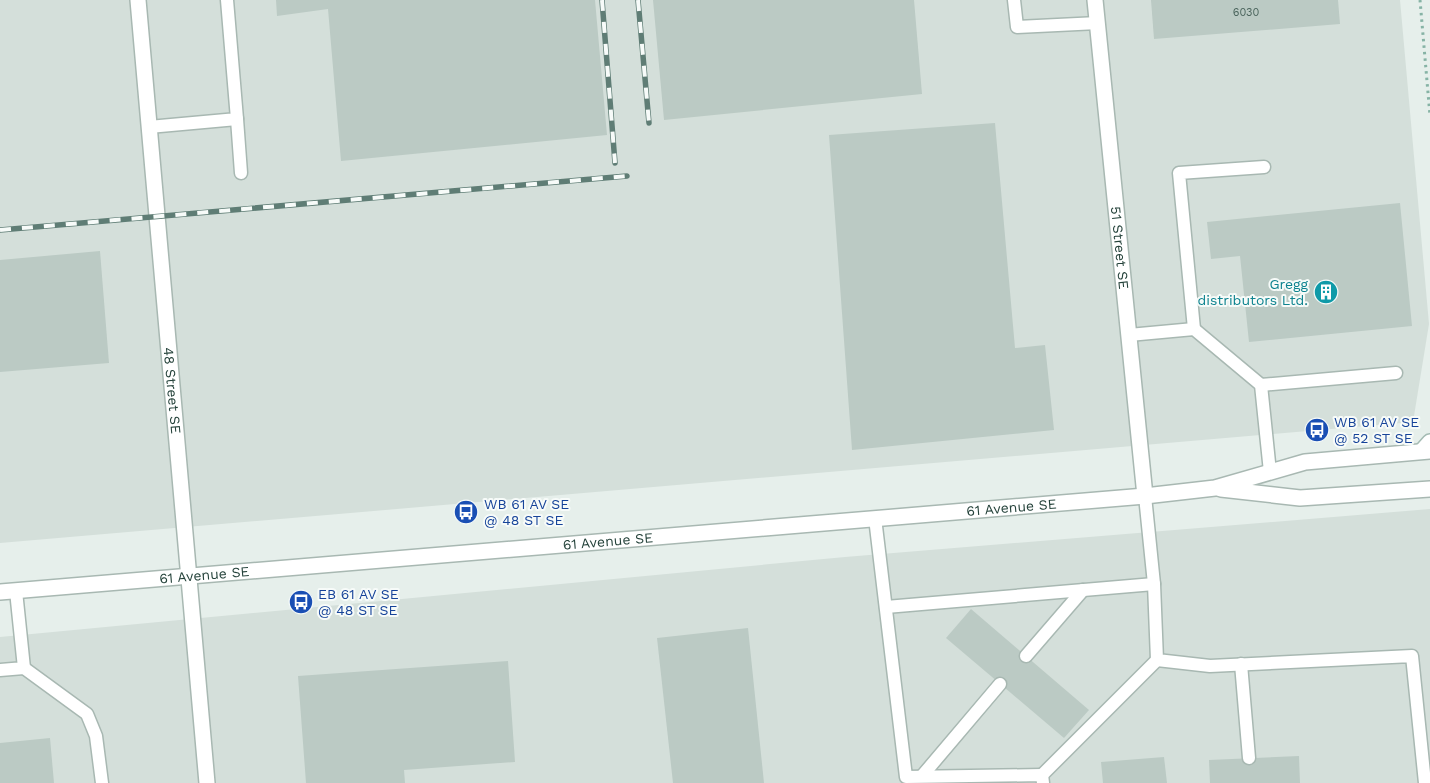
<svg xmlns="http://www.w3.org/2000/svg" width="1430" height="783" font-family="'Work Sans',sans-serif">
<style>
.built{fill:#d4dfda}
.building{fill:#bbcac4}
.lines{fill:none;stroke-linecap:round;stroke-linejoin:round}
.service-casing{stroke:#a8b8b2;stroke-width:15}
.minor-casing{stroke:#a8b8b2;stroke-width:18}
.tertiary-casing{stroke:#a8b8b2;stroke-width:18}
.secondary-casing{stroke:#a4bbb3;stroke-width:18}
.path{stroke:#86b3a5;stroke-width:3;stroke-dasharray:2.5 4;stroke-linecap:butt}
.service{stroke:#fff;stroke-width:12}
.minor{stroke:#fff;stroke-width:15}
.tertiary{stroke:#fff;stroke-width:15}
.secondary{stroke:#fff;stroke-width:15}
.rail-casing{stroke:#5f7d75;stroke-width:5.5}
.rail{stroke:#f7fbf9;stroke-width:4;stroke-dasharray:11;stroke-linecap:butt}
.labels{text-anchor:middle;stroke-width:4;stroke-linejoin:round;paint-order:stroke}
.number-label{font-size:11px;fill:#4a645c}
.street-label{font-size:14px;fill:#24423a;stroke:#f7fbf9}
.culture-label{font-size:14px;fill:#0d838f;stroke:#f7fbf9;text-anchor:end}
.transit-label{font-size:14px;fill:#164399;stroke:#f7fbf9;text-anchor:start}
</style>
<rect width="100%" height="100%" fill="#e6efeb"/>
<g class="built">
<path d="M0 0H1400L1429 324 1413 422 0 543Z"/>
<path d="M1430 509V783H0V637L845 557Z"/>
</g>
<g class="building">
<path d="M276 0H595L607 135 341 161 328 9 277 16Z"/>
<path d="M653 0H914L922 94 664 120Z"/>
<path d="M1151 0H1338L1340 24 1154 39Z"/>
<path d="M995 123 1015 348 1045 345 1054 430 852 450 829 135Z"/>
<path d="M1400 203 1412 326 1249 342 1240 256 1211 259 1207 222Z"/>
<path d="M100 251 109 363 0 372V260Z"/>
<path d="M971 609 1089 710 1064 738 946 638Z"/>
<path d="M748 628 764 783H673L657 638Z"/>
<path d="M508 661 515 762 404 770 405 783H306L298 676Z"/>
<path d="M50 738 54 783H0V743Z"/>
<path d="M1299 756 1300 783H1210L1209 760Z"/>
<path d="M1164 757 1167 783H1103L1101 762Z"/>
</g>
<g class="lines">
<g class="service-casing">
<g id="service">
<path d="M1014 0 1017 27 1098 23"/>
<path d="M237 119 241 173"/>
<path d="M149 127 237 119 227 0"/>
<path d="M1194 329 1179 173 1264 167"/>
<path d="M1129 335 1194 329 1261 385 1270 472"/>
<path d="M1261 385 1396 373"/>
<path d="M1145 496 1154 584 1157 660 1210 666 1412 656 1425 783"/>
<path d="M875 518 906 777 1042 775 1043 783"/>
<path d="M886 607 1154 584"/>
<path d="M1026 656 1083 590"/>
<path d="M1241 664 1249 758"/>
<path d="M24 668 87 714 96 736 102 783"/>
<path d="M0 670 24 668 16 591"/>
<path d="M1042 775 1157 660"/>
<path d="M922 776 1000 684"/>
</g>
</g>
<g class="minor-casing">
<g id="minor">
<path id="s1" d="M138 0 207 783"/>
<path id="s2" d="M1095 0 1145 496"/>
</g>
</g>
<g class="tertiary-casing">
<g id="tertiary">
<path d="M1221 489 1300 498 1430 489"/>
<path id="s3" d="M0 592 1145 496 1215 488 1305 462 1430 451"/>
</g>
</g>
<g class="secondary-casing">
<path id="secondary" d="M1422 451 1430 442"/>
</g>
<path class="path" d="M1420 0 1430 116"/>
<use href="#service" class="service"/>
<use href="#minor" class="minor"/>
<use href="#tertiary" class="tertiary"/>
<use href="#secondary" class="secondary"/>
<g class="rail-casing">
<g id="rail">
<path d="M602 0 615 163"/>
<path d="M638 0 649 123"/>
<path d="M0 230 627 176"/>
</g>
</g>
<use href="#rail" class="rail"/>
</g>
<defs>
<g id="building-disc" transform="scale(1.25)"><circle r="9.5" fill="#0f9aa8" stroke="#f7fbf9"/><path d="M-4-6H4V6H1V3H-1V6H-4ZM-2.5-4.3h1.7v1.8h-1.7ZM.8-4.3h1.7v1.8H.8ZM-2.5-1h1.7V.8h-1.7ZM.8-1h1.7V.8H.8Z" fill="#fff"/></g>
<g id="bus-disc" transform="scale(1.25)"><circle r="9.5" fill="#1a4fb4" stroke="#f7fbf9"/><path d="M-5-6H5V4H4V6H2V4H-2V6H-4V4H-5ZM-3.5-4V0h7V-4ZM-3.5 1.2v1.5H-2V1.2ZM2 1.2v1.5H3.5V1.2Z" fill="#fff"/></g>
</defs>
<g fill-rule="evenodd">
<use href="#building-disc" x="1326" y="292"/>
<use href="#bus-disc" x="1317" y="430"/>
<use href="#bus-disc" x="466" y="512"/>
<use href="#bus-disc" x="301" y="602"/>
</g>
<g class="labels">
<g class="number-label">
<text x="1246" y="16">6030</text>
</g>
<g class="street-label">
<text dy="5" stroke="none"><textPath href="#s2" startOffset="249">51 Street SE</textPath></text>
<text dy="5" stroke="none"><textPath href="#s1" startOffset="392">48 Street SE</textPath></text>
<text dy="5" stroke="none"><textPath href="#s3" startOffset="1015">61 Avenue SE</textPath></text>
<text dy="5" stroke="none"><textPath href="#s3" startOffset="610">61 Avenue SE</textPath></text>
<text dy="5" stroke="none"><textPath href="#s3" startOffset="205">61 Avenue SE</textPath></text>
</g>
<g class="culture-label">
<text x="1308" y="289">Gregg<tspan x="1308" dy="16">distributors Ltd.</tspan></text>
</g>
<g class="transit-label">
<text x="1334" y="427">WB 61 AV SE<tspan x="1334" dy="16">@ 52 ST SE</tspan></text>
<text x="484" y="509">WB 61 AV SE<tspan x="484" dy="16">@ 48 ST SE</tspan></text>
<text x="318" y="599">EB 61 AV SE<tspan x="318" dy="16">@ 48 ST SE</tspan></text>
</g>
</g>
</svg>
